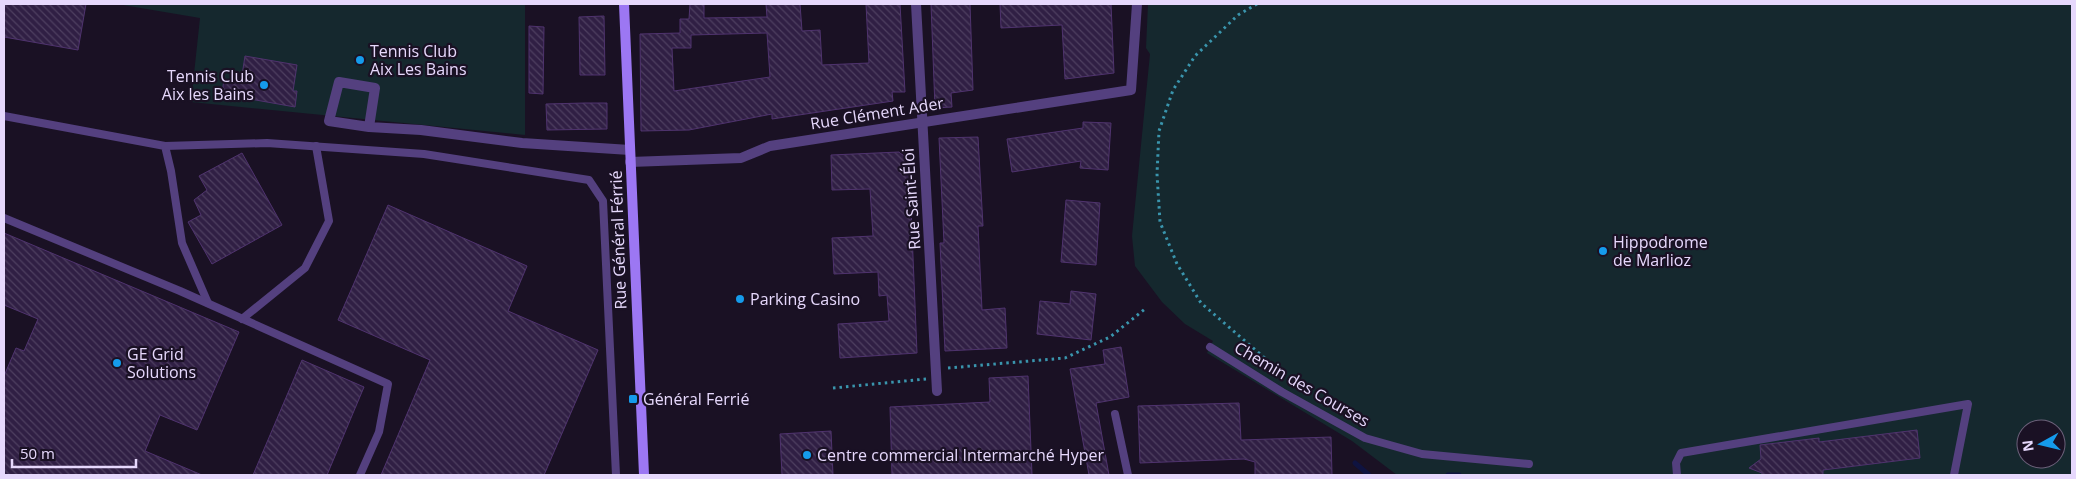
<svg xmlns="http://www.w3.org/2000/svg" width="2076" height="479" font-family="'Open Sans',sans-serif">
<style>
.pitch{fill:#15282e;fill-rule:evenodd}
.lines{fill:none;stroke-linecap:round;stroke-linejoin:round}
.stream{stroke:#0f1340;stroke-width:5}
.building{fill:url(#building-back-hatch);stroke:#4f336e;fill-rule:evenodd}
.path{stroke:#3a95ad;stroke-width:3;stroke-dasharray:2.5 4;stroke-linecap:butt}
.lane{stroke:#54407f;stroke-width:8}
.street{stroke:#54407f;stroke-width:10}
.secondary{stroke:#9c77f3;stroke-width:10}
.poi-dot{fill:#159beb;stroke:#1a1124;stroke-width:2}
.labels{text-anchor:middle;stroke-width:4.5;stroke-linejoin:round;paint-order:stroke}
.poi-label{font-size:16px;fill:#e6d8fc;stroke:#1a1124;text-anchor:start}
.street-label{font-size:16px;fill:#e6d8fc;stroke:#1a1124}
</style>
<defs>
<pattern id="building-back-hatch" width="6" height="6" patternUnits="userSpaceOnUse" patternTransform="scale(1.25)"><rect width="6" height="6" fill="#301f44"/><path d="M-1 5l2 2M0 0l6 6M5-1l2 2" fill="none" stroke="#4e3f60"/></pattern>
</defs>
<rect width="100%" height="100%" fill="#1a1124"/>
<g class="pitch">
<path d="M117 4H525V135L191 102 200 18Z"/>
<path d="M1148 4H2072V475H1397L1352 441 1207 353 1213 341 1185 324 1162 302 1135 266 1132 236 1150 54 1146 48ZM2026 429H2056V459H2026Z"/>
</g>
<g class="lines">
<g class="stream">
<path d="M1355 463 1369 475"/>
<path d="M1448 475H1459"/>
</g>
</g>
<g class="building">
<path d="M4 4H86L78 50 4 37Z"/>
<path d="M690 4H704V18L767 17 766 4H800L802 31 820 30 822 65 869 63 866 4H900L905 92H892L893 101 772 119V114L689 130 641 131 640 34 680 33V19H689ZM767 33 770 77 674 91 672 48H691V35Z"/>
<path d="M931 4H970L973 90 951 93 952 107 935 108Z"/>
<path d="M1000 4H1111L1114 73 1065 79 1062 25 1001 28Z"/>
<path d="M604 16 605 75H580L579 17Z"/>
<path d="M529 26 544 27 543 94 529 93Z"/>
<path d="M245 56 297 65 293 91H297L295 107 222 94 224 79 241 82Z"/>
<path d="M585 103H607V129L547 130 546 104Z"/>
<path d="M1083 122 1111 123 1108 170 1080 168 1081 161 1012 172 1007 139 1083 128Z"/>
<path d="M978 137 983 226H978L982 310 1005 308 1007 348 945 351 940 243H944L939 138Z"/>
<path d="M899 152 909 160 917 353 840 358 838 324 889 321 887 295 879 296 878 272 834 274 832 238 873 236 870 189 832 190 831 155Z"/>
<path d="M242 153 282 225 212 264 188 222 201 215 194 200 207 190 199 176Z"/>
<path d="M1066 200 1100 203 1096 265 1061 262Z"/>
<path d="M388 205 527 266 508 311 598 350 544 475H381L430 360 338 320Z"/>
<path d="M4 233 239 332 197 430 160 415 145 451 202 475H4V376L16 348 24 351 38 319 4 305Z"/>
<path d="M1071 291 1096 294 1091 340 1037 334 1040 301 1070 304Z"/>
<path d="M1121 347 1129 397 1096 403 1109 475H1089L1070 369 1105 364 1103 350Z"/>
<path d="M302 360 364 387 327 475H253Z"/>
<path d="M1028 376 1032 475H892L890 407 990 402 989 378Z"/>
<path d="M1239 403 1241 440 1331 437 1332 475H1255V462L1244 459 1140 463 1138 406Z"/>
<path d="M1917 430 1920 458 1823 470V475H1762V473L1749 468 1761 459 1760 445 1819 438V442Z"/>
<path d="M831 431 833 475H782L780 434Z"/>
</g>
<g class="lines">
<g class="path">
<path d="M1257 4 1238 15 1195 56 1173 90 1159 131 1157 174 1160 222 1177 264 1201 303 1274 366 1277 376"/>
<path d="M948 368 1065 358 1110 337 1145 309"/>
<path d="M833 388 926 379"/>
</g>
<g class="lane">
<path d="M4 116 165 146 171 171 182 243 208 303"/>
<path d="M165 146 267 143 424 154 589 180 603 201 616 475"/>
<path d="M4 218 180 291 388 384 379 432 360 475"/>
<path d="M242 319 305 268 329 221 316 146"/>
<path d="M1210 347 1282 392 1365 438 1422 454 1529 464"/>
<path d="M1115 414 1128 475"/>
<path d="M1677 475 1676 463 1681 453 1968 404 1954 475"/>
</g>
<g class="street">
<path d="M916 4 937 391"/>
<path d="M369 127 329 121 339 82 375 88 369 127 421 130 522 143 630 150"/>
<path d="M630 162 741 158 770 146 1131 90 1137 4"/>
</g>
<path class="secondary" d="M624 4 644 475"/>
</g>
<g class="poi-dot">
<circle cx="360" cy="60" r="5"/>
<circle cx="264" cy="85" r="5"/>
<circle cx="1603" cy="251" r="5"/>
<circle cx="740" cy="299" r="5"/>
<circle cx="117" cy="363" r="5"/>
<rect x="628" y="394" width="10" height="10" rx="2.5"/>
<circle cx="807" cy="455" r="5"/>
</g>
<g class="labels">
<g class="poi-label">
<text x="370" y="57">Tennis Club<tspan x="370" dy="18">Aix Les Bains</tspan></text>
<text x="254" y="82" text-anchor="end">Tennis Club<tspan x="254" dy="18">Aix les Bains</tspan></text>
<text x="1613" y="248">Hippodrome<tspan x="1613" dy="18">de Marlioz</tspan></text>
<text x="750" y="305">Parking Casino</text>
<text x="127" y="360">GE Grid<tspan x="127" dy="18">Solutions</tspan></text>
<text x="643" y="405">Général Ferrié</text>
<text x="817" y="461">Centre commercial Intermarché Hyper</text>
</g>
<g class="street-label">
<text transform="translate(877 113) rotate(-9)" y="6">Rue Clément Ader</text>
<text transform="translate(911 199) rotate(-94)" y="6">Rue Saint-Éloi</text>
<text transform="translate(618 240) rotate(-92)" y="6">Rue Général Férrié</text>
<text transform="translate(1302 384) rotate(30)" y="6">Chemin des Courses</text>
</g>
</g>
<rect width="2076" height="479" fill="none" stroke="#e6d8fc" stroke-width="10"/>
<g transform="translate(2041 444) rotate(262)"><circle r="24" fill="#1a1124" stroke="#6c617a"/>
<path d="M0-4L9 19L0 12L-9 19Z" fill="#159beb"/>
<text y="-8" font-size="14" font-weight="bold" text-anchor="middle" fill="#e6d8fc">N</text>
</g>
<path d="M12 459v8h124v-8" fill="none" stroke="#e6d8fc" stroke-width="2.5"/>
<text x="20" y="459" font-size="15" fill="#e6d8fc" stroke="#1a1124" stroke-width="4" paint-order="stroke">50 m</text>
</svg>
